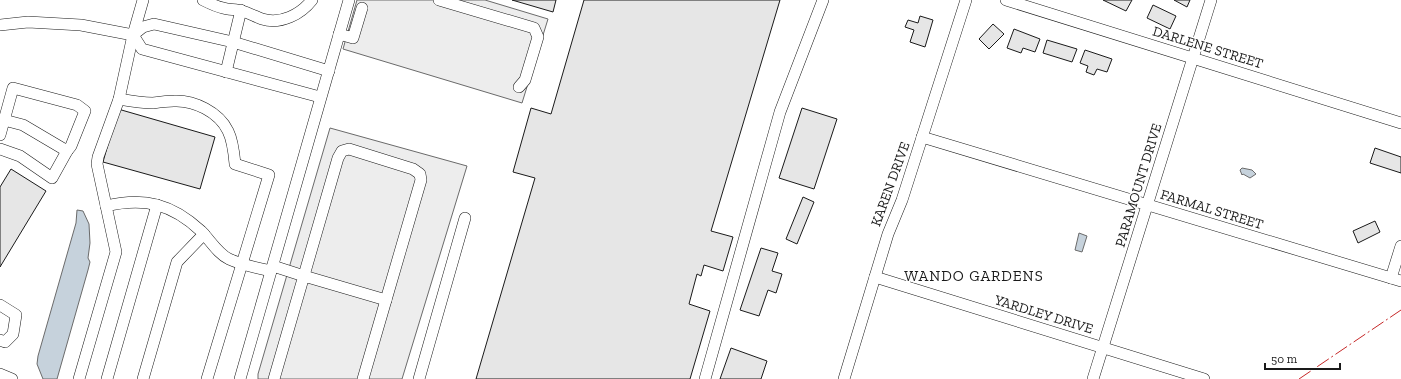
<svg xmlns="http://www.w3.org/2000/svg" width="1401" height="379" font-family="'Zilla Slab',serif">
<style>
.parking{fill:#ededed;stroke:#6a6a6a}
.water{fill:#c6d2dc;stroke:#6a6a6a}
.building{fill:#e6e6e6;stroke:#1a1a1a}
.lines{fill:none;stroke-linecap:round;stroke-linejoin:round}
.minor-casing{stroke:#1a1a1a;stroke-width:12}
.minor{stroke:#fff;stroke-width:11}
.power{stroke:#c62828;stroke-width:1;stroke-dasharray:14 3 2 3;stroke-linecap:butt}
.labels{text-anchor:middle;stroke-width:3;stroke-linejoin:round;paint-order:stroke}
.street-label{font-size:14px;fill:#1a1a1a;stroke:#fff}
.neighbourhood-label{font-size:15px;letter-spacing:1px;fill:#1a1a1a;stroke:#fff}
</style>
<rect width="100%" height="100%" fill="#fff"/>
<g class="parking">
<path d="M357 0H485L548 19 522 103 343 49Z"/>
<path d="M330 128 467 166 402 379H258V374Z"/>
</g>
<g class="water">
<path d="M1242 168 1252 170 1256 174 1250 178 1243 174 1242 175 1240 170Z"/>
<path d="M77 210 83 211 89 224 90 243 88 258 90 262 88 270 57 379H43L37 364 38 356 76 223Z"/>
<path d="M1079 233 1087 236 1082 252 1075 250Z"/>
</g>
<g class="building">
<path d="M512 0H556L553 12Z"/>
<path d="M584 0H780L711 231 733 237 723 271 704 265 701 276 697 274 689 304 710 311 690 379H476L535 178 513 172 531 108 551 114Z"/>
<path d="M1103 0H1132L1126 11Z"/>
<path d="M1174 0H1190L1187 7Z"/>
<path d="M1153 5 1176 16 1170 29 1147 18Z"/>
<path d="M920 16 933 20 925 47 910 42 914 30 905 27 908 20 918 23Z"/>
<path d="M993 24 1004 34 989 49 979 39Z"/>
<path d="M1014 29 1040 39 1035 52 1023 48 1021 53 1007 48Z"/>
<path d="M1047 40 1077 49 1072 62 1043 53Z"/>
<path d="M1085 50 1112 59 1107 72 1097 69 1094 75 1086 72 1088 66 1080 63Z"/>
<path d="M802 108 837 119 814 189 779 178Z"/>
<path d="M118 109 215 137 200 189 103 162Z"/>
<path d="M1375 148 1401 157V173L1370 163Z"/>
<path d="M11 169 46 191 0 267V187Z"/>
<path d="M803 197 814 202 797 244 786 239Z"/>
<path d="M1375 221 1380 232 1358 243 1353 231Z"/>
<path d="M761 248 778 253 772 271 782 274 776 293 768 290 759 316 740 310Z"/>
<path d="M731 348 767 361 761 379H720Z"/>
</g>
<g class="lines">
<g class="minor-casing">
<g id="minor">
<path d="M203 0C209 3 217 7 223 8 229 10 236 9 242 11 249 13 256 17 262 19 281 25 301 14 312 0"/>
<path d="M439 0 534 28 538 37 525 80 519 87"/>
<path d="M1006 0 1401 123"/>
<path d="M0 25 28 22 81 25 133 35"/>
<path d="M339 34 353 38 362 8"/>
<path d="M133 35 143 27 154 24 233 42 329 71"/>
<path d="M133 35 142 49 320 97"/>
<path d="M226 72 241 10"/>
<path d="M119 99C130 101 142 103 153 103 160 102 167 101 174 101 194 100 219 112 228 131 233 141 234 153 235 164L269 175 207 379"/>
<path d="M0 135 13 88 77 105 85 111 71 146 67 151 23 125 4 120"/>
<path d="M922 137 1401 281"/>
<path d="M0 149 20 156 52 178 67 151"/>
<path d="M106 206C145 197 172 204 201 231 210 240 218 254 229 259 242 265 257 268 271 271"/>
<path d="M273 266 304 276 386 300 421 180 420 174 413 169 349 149 342 151 338 158 274 379"/>
<path d="M875 277 1204 379"/>
<path d="M1391 278 1401 246"/>
<path d="M0 305 16 315 13 334 5 342 0 340"/>
<path d="M0 374 12 379"/>
<path d="M79 379 116 252 97 164 98 157 119 99 133 35 143 0"/>
<path d="M107 379 157 205"/>
<path d="M143 379 177 262 204 234"/>
<path d="M240 379 349 0"/>
<path d="M363 379 386 300"/>
<path d="M419 379 465 218"/>
<path d="M705 379 780 112 823 0"/>
<path d="M844 379 888 234 902 200 966 0"/>
<path d="M1093 379 1211 0"/>
</g>
</g>
<use href="#minor" class="minor"/>
<path class="power" d="M1299 379 1401 310"/>
</g>
<g class="labels">
<g class="street-label">
<text transform="translate(1208 47) rotate(17)" y="5">DARLENE STREET</text>
<text transform="translate(890 184) rotate(-70)" y="5">KAREN DRIVE</text>
<text transform="translate(1138 185) rotate(-73)" y="5">PARAMOUNT DRIVE</text>
<text transform="translate(1212 209) rotate(17)" y="5">FARMAL STREET</text>
<text transform="translate(1044 314) rotate(17)" y="5">YARDLEY DRIVE</text>
</g>
<g class="neighbourhood-label">
<text x="974" y="281">WANDO GARDENS</text>
</g>
</g>
<path d="M1265 363v6h75v-6" fill="none" stroke="#1a1a1a" stroke-width="2"/>
<text x="1271" y="363" font-size="12" fill="#1a1a1a" stroke="#ffffff" stroke-width="3" paint-order="stroke">50 m</text>
</svg>
